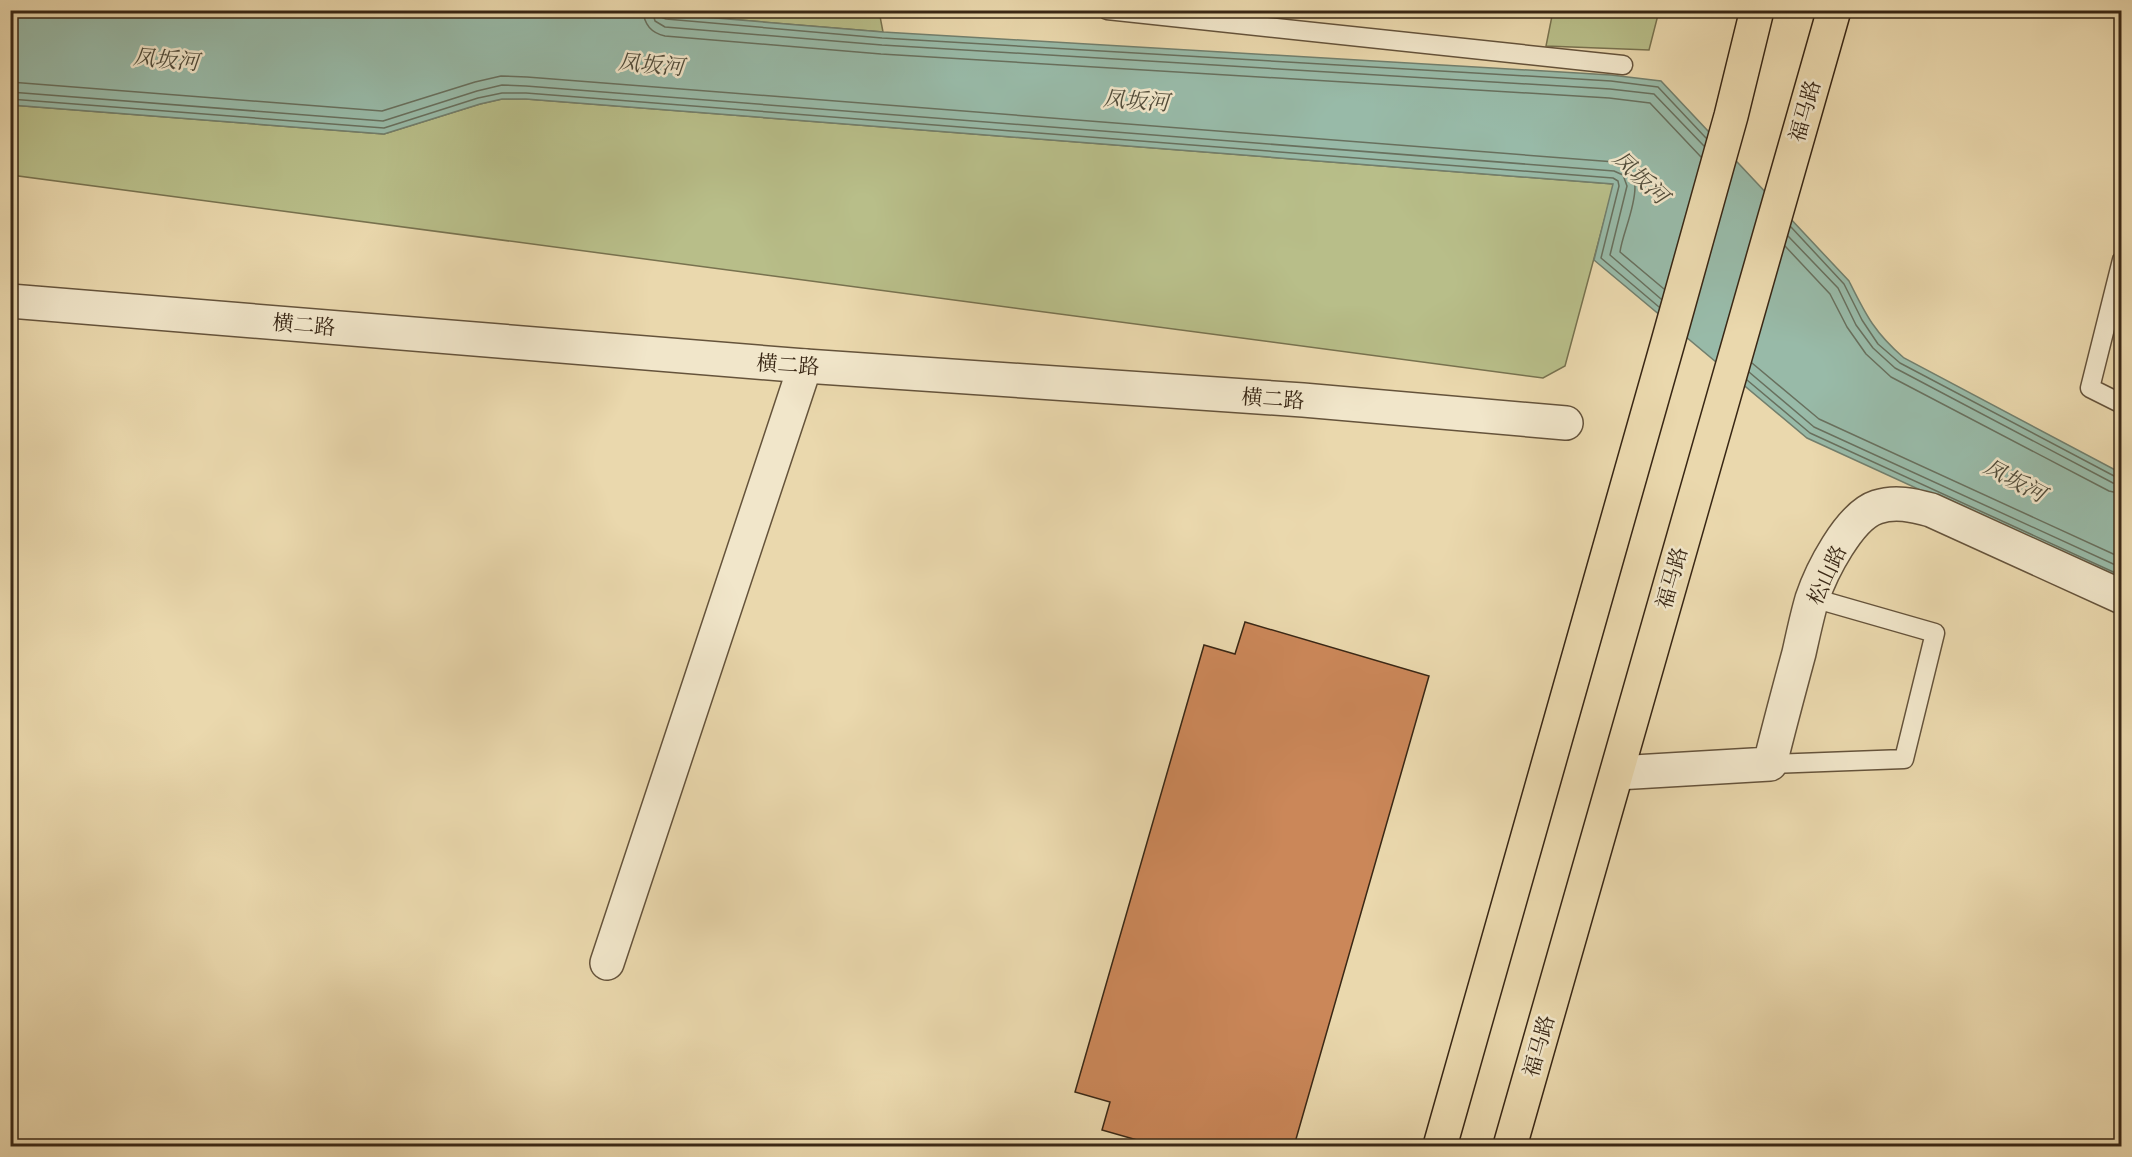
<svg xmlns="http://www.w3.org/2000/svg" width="2132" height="1157" font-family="'Libre Caslon Text','Noto Serif SC',serif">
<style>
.green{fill:#b8be89;stroke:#78724f;stroke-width:1.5}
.water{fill:#98baa8;stroke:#727f6d;stroke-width:1.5}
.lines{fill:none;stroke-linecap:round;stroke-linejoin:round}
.shore{stroke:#68705e;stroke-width:1.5}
.building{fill:#cb8759;stroke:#392715;stroke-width:1.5}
.lane-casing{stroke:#65533b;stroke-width:21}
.street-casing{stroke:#65533b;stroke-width:36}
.primary-casing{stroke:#392715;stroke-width:36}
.lane{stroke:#f1e6ca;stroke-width:18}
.street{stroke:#f1e6ca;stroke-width:33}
.primary{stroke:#ead8ad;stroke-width:33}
.labels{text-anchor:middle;stroke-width:5;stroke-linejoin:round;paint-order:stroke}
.street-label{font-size:21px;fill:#392715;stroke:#f1e6ca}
.water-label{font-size:22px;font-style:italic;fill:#514c3a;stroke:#f1e6ca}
</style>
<rect width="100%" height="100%" fill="#ead8ad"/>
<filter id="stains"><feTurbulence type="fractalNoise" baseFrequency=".00333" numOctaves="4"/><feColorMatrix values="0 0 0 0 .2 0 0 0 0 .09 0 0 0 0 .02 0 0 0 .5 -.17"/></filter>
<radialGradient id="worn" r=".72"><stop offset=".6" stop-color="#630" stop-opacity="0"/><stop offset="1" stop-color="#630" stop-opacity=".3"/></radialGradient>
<g class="green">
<path d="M631 11H879L883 32Z"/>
<path d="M1553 11V10L1659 11 1649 50 1546 46Z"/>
<path d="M502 99H526L1614 184 1565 366 1543 378 11 175V105L384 134 480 104Z"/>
</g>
<path class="water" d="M10 11H631L883 32 1611 75 1661 81 1849 281C1866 315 1874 332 1904 358L2121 473V582L1807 438 1594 260 1613 184 526 99H502L480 104 384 134 11 105Z"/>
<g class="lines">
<g class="shore">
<path d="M643 10C644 25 651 33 665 36L881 54 1609 98 1650 103 1701 157"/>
<path d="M652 10 655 21 665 27 882 45 1610 89 1654 94 1704 146"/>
<path d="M660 10 661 17 666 19 882 38 1611 81 1658 87 1706 138"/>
<path d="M10 82 382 111 475 82 501 76 527 77 1615 162C1655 171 1623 226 1620 252L1664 289"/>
<path d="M10 92 383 121 477 91 502 85 526 86 1614 171 1623 175 1627 186 1610 255 1661 299"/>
<path d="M10 99 384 128 478 98 502 93H526L1613 178 1618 181 1619 186 1601 258 1659 307"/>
<path d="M1791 227 1844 284 1862 320 1878 344 1900 363 2116 477H2122"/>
<path d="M1788 236 1838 288 1856 325 1873 348 1895 368 2113 483 2122 485"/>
<path d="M1785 246 1830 294 1847 327 1866 354 1891 377 2109 491 2122 494"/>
<path d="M1752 363 1819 419 2122 558"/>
<path d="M1749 372 1814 427 2122 568"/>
<path d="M1747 380 1810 433 2122 576"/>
</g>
</g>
<g class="building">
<path d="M1410 10H1479V16Z"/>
<path d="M1245 622 1429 676 1294 1146H1158L1102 1130 1110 1102 1075 1092 1204 645 1235 654Z"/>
</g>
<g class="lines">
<g class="lane-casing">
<g id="lane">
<path d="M1107 10 1623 65"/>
<path d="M2122 260 2090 388 2122 404"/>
<path d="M1770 764 1904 759 1935 633 1813 598"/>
</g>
</g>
<g class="street-casing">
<g id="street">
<path d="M10 301 805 366 1303 400 1566 423"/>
<path d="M1617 773 1770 764C1779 727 1789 690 1799 653 1803 635 1807 616 1812 599 1821 572 1849 516 1877 507 1895 501 1913 505 1931 510L2122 597"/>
<path d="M607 963 805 366"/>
</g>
</g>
<g class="primary-casing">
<g id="primary">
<path d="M1440 1146 1668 342 1731 116 1757 10"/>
<path d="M1510 1146 1834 10"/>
</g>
</g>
<use href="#lane" class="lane"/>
<use href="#street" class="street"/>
<use href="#primary" class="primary"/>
</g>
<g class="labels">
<g class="street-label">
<text transform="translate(1805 111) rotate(-74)" y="7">福马路</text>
<text transform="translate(304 325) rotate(5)" y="7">横二路</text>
<text transform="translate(788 365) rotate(4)" y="7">横二路</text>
<text transform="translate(1273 399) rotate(4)" y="7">横二路</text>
<text transform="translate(1827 575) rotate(-65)" y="7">松山路</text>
<text transform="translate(1672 578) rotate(-74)" y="7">福马路</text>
<text transform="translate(1539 1046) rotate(-74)" y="7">福马路</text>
</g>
<g class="water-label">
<text transform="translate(166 59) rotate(5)" y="8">凤坂河</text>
<text transform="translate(651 64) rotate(5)" y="8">凤坂河</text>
<text transform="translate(1136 100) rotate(4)" y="8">凤坂河</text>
<text transform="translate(1641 177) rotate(43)" y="8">凤坂河</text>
<text transform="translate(2015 480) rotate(28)" y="8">凤坂河</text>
</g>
</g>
<rect width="2132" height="1157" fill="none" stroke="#ead8ad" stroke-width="36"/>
<rect x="12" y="12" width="2108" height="1133" fill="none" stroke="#392715" stroke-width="3"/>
<rect x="18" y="18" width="2096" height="1121" fill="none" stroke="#392715" stroke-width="1.5"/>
<rect width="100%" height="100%" filter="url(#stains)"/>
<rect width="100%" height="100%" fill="url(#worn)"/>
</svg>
